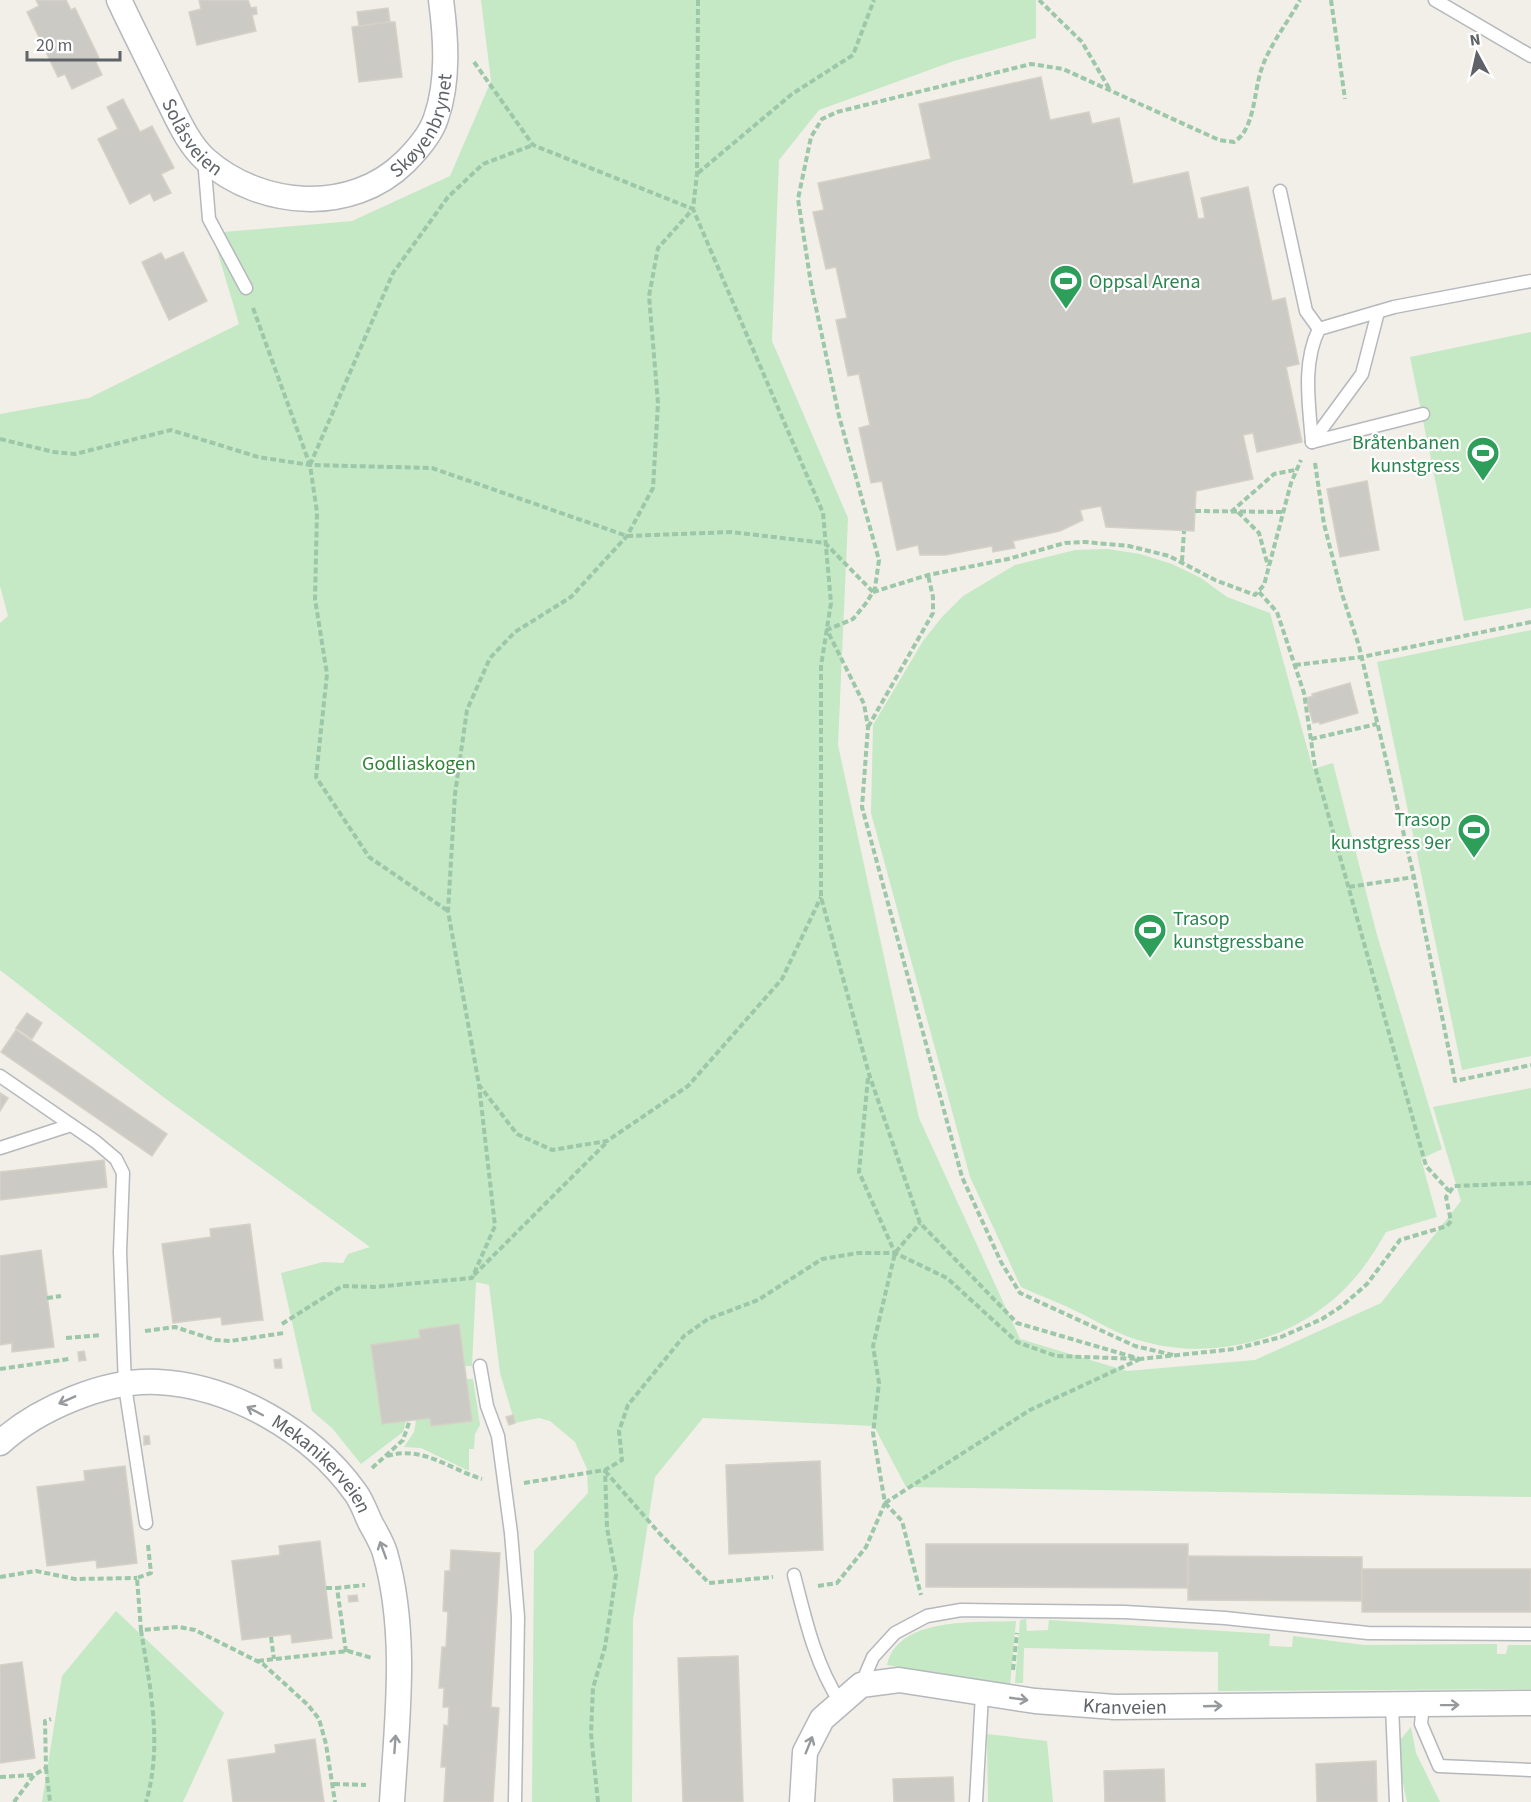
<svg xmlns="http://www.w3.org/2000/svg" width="1531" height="1802" font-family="'Source Sans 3',sans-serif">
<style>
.green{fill:#c5e8c5}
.building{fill:#cccac5;stroke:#d6d1c6;stroke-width:1.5}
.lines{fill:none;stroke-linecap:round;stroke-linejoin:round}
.lane-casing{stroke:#b5b8bc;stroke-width:15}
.street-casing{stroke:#b5b8bc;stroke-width:27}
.path{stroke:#9cc7a9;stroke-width:4;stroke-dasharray:6 3;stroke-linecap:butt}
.lane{stroke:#fff;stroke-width:12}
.street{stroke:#fff;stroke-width:24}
.oneway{stroke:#979a9d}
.labels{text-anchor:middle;stroke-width:4.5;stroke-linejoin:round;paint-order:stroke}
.street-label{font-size:20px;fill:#5f6368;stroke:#fff}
.leisure-label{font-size:20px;fill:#27864d;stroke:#fff;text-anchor:start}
.park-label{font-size:20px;fill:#348238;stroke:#fff}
</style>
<rect width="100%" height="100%" fill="#f1efe8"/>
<g class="green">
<path d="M481 0H1036V38L954 61 819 110 779 160 772 341 848 518 838 745 919 1118 1020 1339 1127 1371 1255 1360 1381 1303 1461 1201 1433 1107 1531 1088V1497L906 1487 874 1426 703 1418 655 1477 633 1620 632 1802H532L534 1551 588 1493 587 1469 575 1442 550 1421 539 1418 515 1423 500 1373 489 1285 476 1282 472 1366H465L459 1324 419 1330 420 1338 371 1345 382 1423 406 1421 403 1432 361 1464 332 1428 312 1411 281 1273 323 1262 343 1263 348 1254 370 1247 162 1096 0 970V623L8 616 0 586V414L89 398 239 324 212 233 352 221 450 176 491 81Z"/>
<path d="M1531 332V608L1464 621 1410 357Z"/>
<path d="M1108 549 1140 554 1172 564 1201 578 1227 597 1270 613 1313 769 1333 763 1377 935 1442 1149 1421 1159 1437 1217 1386 1232C1376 1249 1366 1266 1352 1281 1300 1340 1213 1363 1138 1340 1117 1334 1099 1322 1080 1313 1061 1303 1040 1296 1021 1287L970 1177 871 813 873 725 923 641 942 617 963 596 1015 565 1075 550Z"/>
<path d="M1531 630V1056L1462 1070 1377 662Z"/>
<path d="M466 1379H473L480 1425 475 1434 474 1449H469V1471L421 1448 404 1447 414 1432 416 1420 430 1418 432 1426 471 1421Z"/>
<path d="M116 1611 224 1713 183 1802H42L62 1676Z"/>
<path d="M1026 1619 1027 1631 1048 1630 1049 1620 1270 1634 1269 1646 1292 1647 1293 1636 1365 1645 1497 1644V1654H1506L1508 1645H1531V1689L1218 1691V1652L1024 1648 1023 1683H1015L1020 1620Z"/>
<path d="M1016 1621 1010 1685 887 1665C898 1616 976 1623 1016 1621Z"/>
<path d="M1411 1727 1416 1753 1440 1802H1407L1400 1770 1401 1739Z"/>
<path d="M987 1734 1047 1741 1053 1802H988Z"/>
</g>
<g class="building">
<path d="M36 0H66L71 10 75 8 99 58 95 60 102 75 72 89 65 74 58 77 27 12 39 6Z"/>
<path d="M199 0H248L251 8 256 7 257 14 252 15 256 31 197 45 189 12 201 9Z"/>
<path d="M388 8 390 22 359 26 357 12Z"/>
<path d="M390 22H395L402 77 359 82 352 27Z"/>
<path d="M1041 77 1050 120 1089 112 1092 124 1119 118 1133 184 1188 172 1198 219 1205 218 1201 198 1248 187 1272 301 1285 298 1299 364 1286 367 1302 442 1257 452 1253 433 1243 435 1253 479 1196 491 1194 531 1106 527 1101 506 1080 510 1083 520 1060 531 1013 541 1015 548 993 552 992 546 945 555H920L918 545 897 550 882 481 871 483 859 428 870 425 859 374 848 376 836 320 847 318 836 267 826 269 813 212 824 210 818 183 931 159 919 104Z"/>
<path d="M123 99 140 132 152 126 174 168 161 174 171 193 154 201 150 193 130 204 98 139 118 129 107 107Z"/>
<path d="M183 252 207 301 169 320 142 262 161 253 165 260Z"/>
<path d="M1367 481 1379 550 1340 557 1327 489Z"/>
<path d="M1350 683 1358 713 1320 724 1319 722 1313 723 1306 698 1313 696 1312 694Z"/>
<path d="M27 1013 42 1023 32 1039 16 1028Z"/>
<path d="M16 1030 167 1134 152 1156 1 1052Z"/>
<path d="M0 1093 8 1098 0 1111Z"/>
<path d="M104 1160 107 1187 0 1200V1172Z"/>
<path d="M250 1224 263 1320 222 1325 221 1317 173 1323 162 1244 211 1237 210 1229Z"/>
<path d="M41 1250 54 1347 12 1352V1343L0 1345V1256Z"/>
<path d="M459 1324 472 1421 431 1426 430 1418 382 1424 371 1345 420 1338 419 1330Z"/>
<path d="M84 1351 86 1360 79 1361 78 1352Z"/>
<path d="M281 1359 282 1368H275L274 1360Z"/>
<path d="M513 1415 515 1423 509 1425 506 1417Z"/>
<path d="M144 1436H149L150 1444 144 1445Z"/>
<path d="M820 1461 823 1550 729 1554 726 1465Z"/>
<path d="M125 1466 137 1563 97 1568 96 1560 47 1566 37 1487 85 1481 84 1471Z"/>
<path d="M320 1541 332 1638 292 1643 291 1634 242 1640 232 1561 280 1555 279 1546Z"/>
<path d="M926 1544H1188V1588L926 1587Z"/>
<path d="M451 1550 500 1553 491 1707 499 1708 493 1802H444L446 1767H441L444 1725 448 1726 449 1707H443L444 1688H439L442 1647H446L448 1612 443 1611 445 1571H450Z"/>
<path d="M1188 1556 1362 1557V1601L1188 1600Z"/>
<rect x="1362" y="1569" width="169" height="43"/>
<path d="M357 1595 358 1601 349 1602 348 1596Z"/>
<path d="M738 1656 743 1802H683L678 1658Z"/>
<path d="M22 1662 35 1758 0 1763V1665Z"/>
<path d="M315 1739 324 1802H233L228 1760 276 1753 275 1745Z"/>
<path d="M1376 1761 1377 1802H1317L1316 1764Z"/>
<path d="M1164 1769 1165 1802H1105L1104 1771Z"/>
<path d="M953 1777 954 1802H894L893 1779Z"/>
</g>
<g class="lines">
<g class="lane-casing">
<g id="lane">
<path d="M1435 0 1531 56"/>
<path d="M204 159 209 219 246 288"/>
<path d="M1280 191 1306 311 1319 329"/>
<path d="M1312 442C1309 404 1302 363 1319 329L1394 307 1531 281"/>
<path d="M1312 442 1362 374 1378 312"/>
<path d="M1312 442 1423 414"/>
<path d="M0 1076 96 1142 116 1159 123 1173 120 1252 125 1386 146 1523"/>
<path d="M0 1148 71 1125"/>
<path d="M480 1366 487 1406 498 1436 511 1533 518 1617 515 1802"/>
<path d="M794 1575C805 1618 815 1664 840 1702"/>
<path d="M861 1685 873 1657 895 1633 927 1616 961 1610 1125 1612 1225 1618 1368 1633 1531 1634"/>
<path d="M1392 1705 1396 1802"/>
<path d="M1423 1705 1421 1724 1439 1766 1531 1770"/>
<path d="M976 1802 982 1694"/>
</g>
</g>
<g class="street-casing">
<g id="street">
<path id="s1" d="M119 0C134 32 150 63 165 94 177 117 187 143 206 160 261 208 351 215 405 162 417 150 431 134 436 118 449 81 446 38 441 0"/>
<path id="s2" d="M0 1443C37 1409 106 1379 158 1382 232 1386 311 1431 355 1492 362 1501 366 1514 371 1524 376 1533 382 1543 385 1553 408 1633 397 1720 392 1802"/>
<path id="s3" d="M802 1802 805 1752 822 1719 861 1685 899 1680 1035 1701 1115 1707 1531 1703"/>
</g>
</g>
<g class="path">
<path d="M698 0 697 174 693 209 823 513 831 603 821 666V897L869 1074 920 1223 1017 1323 1140 1359"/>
<path d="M1039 0 1082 42 1110 90"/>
<path d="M1331 0 1345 99"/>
<path d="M474 62 533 145 693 209 658 248 649 296 658 403 653 488 627 536 571 597 515 632 490 658 467 710 455 794 448 911 479 1085 517 1134 552 1150 607 1141 688 1086 782 979 821 897"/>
<path d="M698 173 792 94 853 55 874 0"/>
<path d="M253 308 310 465 317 512 315 599 327 674 316 777 369 857 448 911"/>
<path d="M0 439 54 452 75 454 171 430 258 457 310 465 432 468 627 536 731 532 825 543 873 592"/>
<path d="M1315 463 1324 524 1342 594 1359 646 1414 877 1455 1081 1531 1065"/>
<path d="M310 465 393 273 448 197 483 164 533 145"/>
<path d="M1195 511 1283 512"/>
<path d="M1231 512 1274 474 1295 470"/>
<path d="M1238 512 1259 533 1268 566"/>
<path d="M1182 561 1184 531"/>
<path d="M873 592 928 575 1008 559 1065 543 1085 542 1129 546 1169 556 1215 580 1255 595 1264 585 1291 483 1301 460"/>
<path d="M1259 592 1277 612 1304 693 1315 767 1426 1166 1449 1191"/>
<path d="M1295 665 1362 657 1531 622"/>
<path d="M868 727 933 613V597L928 575"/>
<path d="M1311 739 1377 724"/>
<path d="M1349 887 1414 877"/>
<path d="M868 1078 859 1172 895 1253"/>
<path d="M474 1275 607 1142"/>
<path d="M47 1298 61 1296"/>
<path d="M282 1324 342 1286 374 1287 472 1278 495 1226 479 1085"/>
<path d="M145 1331 175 1327 215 1340 230 1341 284 1333"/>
<path d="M66 1338 101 1335"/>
<path d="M1173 1355 1135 1346 1020 1293 1001 1262 962 1177 862 807 868 727 864 704 827 630 853 619 867 602 875 588 879 560 839 416 811 284 798 199 811 137 822 119 837 112 1031 64 1063 69 1219 140 1234 142C1254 130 1254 94 1260 74 1267 48 1287 24 1300 0"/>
<path d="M0 1369 69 1359"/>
<path d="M387 1456C422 1445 449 1469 482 1479"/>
<path d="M372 1468 403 1440 410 1420"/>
<path d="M605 1471 660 1534 709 1583 773 1577"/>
<path d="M524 1483 605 1470 622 1460 619 1431 628 1405 684 1336 708 1319 758 1300 822 1259 858 1253H895L947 1278 1017 1342 1056 1356 1140 1359 1235 1349 1281 1337 1322 1319 1342 1306 1367 1284 1400 1240 1447 1226 1451 1221 1446 1197 1454 1186 1531 1183"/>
<path d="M885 1503 1030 1410 1140 1359"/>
<path d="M885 1503 902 1521 921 1595"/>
<path d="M148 1545 151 1573 137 1578 141 1630 179 1627 195 1630 263 1664 308 1705 319 1719 326 1744 335 1802"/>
<path d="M0 1577 36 1571 75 1579 137 1578"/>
<path d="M818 1586 837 1583 866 1547 885 1503 873 1433 879 1383 873 1346 895 1253 920 1223"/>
<path d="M326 1588H337"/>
<path d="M141 1630C150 1688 163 1744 146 1802"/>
<path d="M271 1637 274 1659"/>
<path d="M346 1652 337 1588 365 1585"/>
<path d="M258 1661 348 1651 372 1658"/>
<path d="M1013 1670 1017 1633"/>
<path d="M46 1768 50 1802"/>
<path d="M0 1777 33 1775"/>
<path d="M334 1784 366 1785"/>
<path d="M14 1802 34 1775 46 1768 45 1721 51 1719"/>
<path d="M598 1802 591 1734 593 1688 605 1647 616 1575 607 1528 605 1470"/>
</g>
<use href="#lane" class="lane"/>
<use href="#street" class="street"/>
</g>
<defs><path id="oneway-shaft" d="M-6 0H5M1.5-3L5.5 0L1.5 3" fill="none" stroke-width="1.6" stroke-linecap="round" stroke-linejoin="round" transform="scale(1.5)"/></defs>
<g class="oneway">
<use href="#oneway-shaft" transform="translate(67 1400) rotate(156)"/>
<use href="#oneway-shaft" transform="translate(255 1411) rotate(-152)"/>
<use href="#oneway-shaft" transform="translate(383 1550) rotate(-110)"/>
<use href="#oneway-shaft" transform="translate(1019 1699) rotate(8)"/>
<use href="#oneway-shaft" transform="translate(1450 1705) rotate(-1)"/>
<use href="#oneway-shaft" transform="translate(1213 1706) rotate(-2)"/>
<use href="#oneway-shaft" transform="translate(395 1744) rotate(-86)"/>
<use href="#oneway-shaft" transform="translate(809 1745) rotate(-68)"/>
</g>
<defs>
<g id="stadium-pin" transform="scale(1.725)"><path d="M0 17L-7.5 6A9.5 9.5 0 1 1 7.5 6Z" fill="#2e9e5b" stroke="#fff"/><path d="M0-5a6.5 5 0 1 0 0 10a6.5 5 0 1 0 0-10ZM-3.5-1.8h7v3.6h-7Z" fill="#fff"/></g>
</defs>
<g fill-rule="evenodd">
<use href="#stadium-pin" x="1066" y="281"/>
<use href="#stadium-pin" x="1483" y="453"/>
<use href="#stadium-pin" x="1474" y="830"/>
<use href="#stadium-pin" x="1150" y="930"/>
</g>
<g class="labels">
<g class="street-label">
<text dy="7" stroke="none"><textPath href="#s1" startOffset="442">Skøyenbrynet</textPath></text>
<text dy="7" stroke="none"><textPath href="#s1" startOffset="156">Solåsveien</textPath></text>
<text dy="7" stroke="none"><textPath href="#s2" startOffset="362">Mekanikerveien</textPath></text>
<text dy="7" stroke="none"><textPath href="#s3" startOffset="405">Kranveien</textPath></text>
</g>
<g class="leisure-label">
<text x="1089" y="288">Oppsal Arena</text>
<text x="1460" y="449" text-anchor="end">Bråtenbanen<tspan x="1460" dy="23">kunstgress</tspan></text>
<text x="1451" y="826" text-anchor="end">Trasop<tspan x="1451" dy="23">kunstgress 9er</tspan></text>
<text x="1173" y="925">Trasop<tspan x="1173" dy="23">kunstgressbane</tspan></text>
</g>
<g class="park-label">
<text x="419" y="770">Godliaskogen</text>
</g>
</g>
<g transform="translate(1477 54) rotate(352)" stroke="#ffffff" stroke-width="4.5" paint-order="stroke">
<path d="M0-4.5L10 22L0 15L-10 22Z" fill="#5f6368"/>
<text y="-9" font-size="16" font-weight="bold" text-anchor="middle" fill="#5f6368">N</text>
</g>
<path d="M27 51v9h93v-9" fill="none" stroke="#5f6368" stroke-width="3"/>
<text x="36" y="51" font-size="18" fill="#5f6368" stroke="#ffffff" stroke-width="4.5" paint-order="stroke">20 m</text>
</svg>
